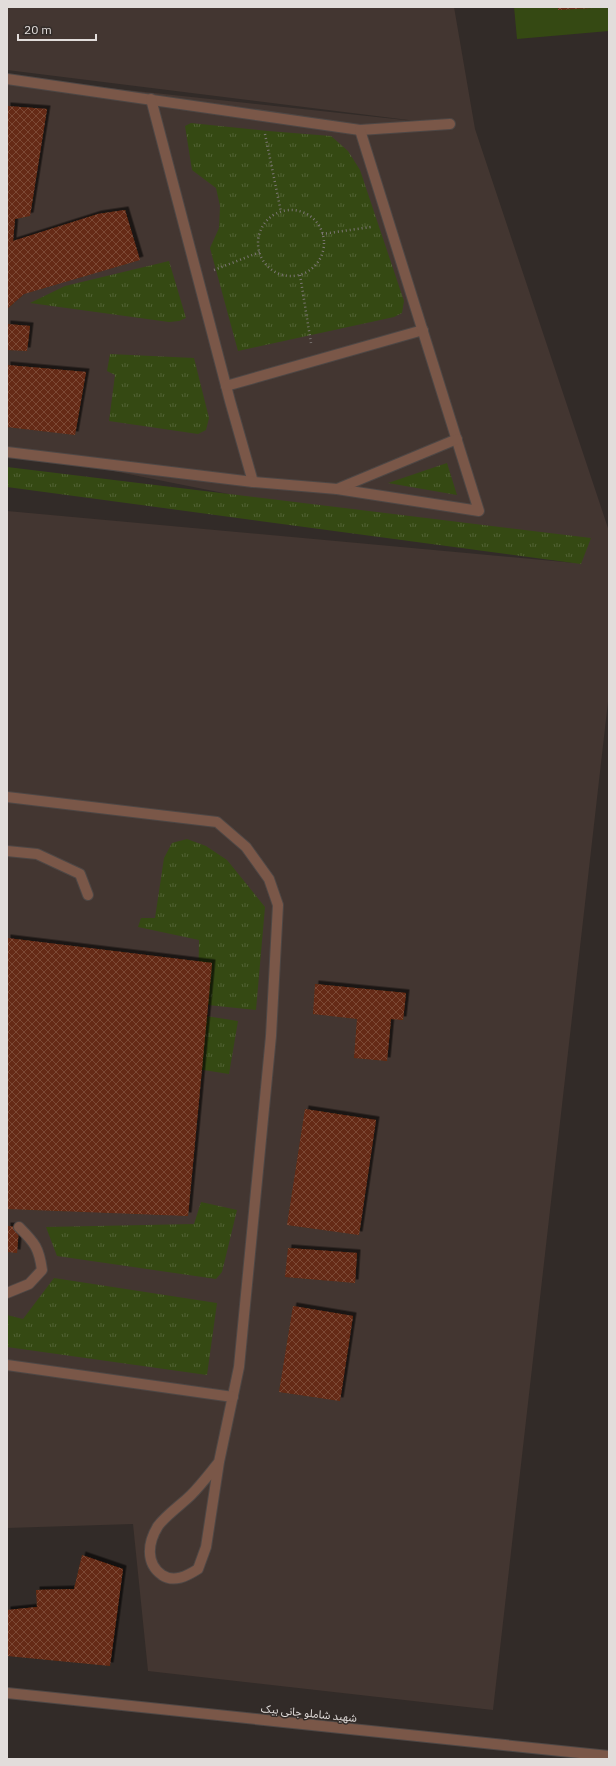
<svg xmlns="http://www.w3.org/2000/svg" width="616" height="1766" font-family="'IBM Plex Sans','Noto Sans Arabic',sans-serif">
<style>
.built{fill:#433631}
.grass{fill:url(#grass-tufts)}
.pitch{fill:#354913}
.building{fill:url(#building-cross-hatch);filter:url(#shadow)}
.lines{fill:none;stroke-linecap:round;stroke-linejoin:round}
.service-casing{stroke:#4e4745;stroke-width:12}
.minor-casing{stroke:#4e4745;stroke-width:12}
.path{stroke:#7c7674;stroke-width:2.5;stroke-dasharray:1 3;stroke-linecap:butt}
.service{stroke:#7a5748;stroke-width:10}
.minor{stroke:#7a5748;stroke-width:10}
.labels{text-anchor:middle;stroke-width:3;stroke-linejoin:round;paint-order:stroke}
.street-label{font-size:11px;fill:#e2dddb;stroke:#322b28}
</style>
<defs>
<pattern id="grass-tufts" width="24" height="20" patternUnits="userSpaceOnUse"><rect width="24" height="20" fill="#354913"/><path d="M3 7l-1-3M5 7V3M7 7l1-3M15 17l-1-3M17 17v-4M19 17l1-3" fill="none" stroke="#526335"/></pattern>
<pattern id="building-cross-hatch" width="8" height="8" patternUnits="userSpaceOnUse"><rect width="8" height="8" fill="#652a12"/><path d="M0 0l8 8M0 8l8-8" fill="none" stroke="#7b4834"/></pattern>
<filter id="shadow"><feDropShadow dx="3.5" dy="-3.5" stdDeviation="0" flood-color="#0009"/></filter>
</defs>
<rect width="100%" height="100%" fill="#322b28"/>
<path class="built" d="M7 7H454L475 129 609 531V693L493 1710 148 1671 133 1524 7 1528V511L575 563 33 455 7 452V77L432 123 7 70Z"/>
<g class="grass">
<path d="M191 123 268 131 331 136 348 151 360 170 404 301 402 313 394 317 238 351 210 248 219 228 220 206 216 188 192 170 185 126Z"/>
<path d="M169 261 186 318 179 321 169 322 30 303 65 286Z"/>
<path d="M110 354 194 358 209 418 206 430 198 434 109 421 115 375 107 371Z"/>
<path d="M447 463 457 495 388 483Z"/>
<path d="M7 467 591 538 581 564 7 487Z"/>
<path d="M187 839 206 846 227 860 265 907 256 1010 198 1004 199 940 138 927 141 918H155L164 858 172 843Z"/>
<path d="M206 1016 238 1021 229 1074 197 1069Z"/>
<path d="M201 1202 237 1210 222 1272 216 1279 57 1256 46 1227 194 1224Z"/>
<path d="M54 1278 217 1303 207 1375 7 1347V1315L23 1319Z"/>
</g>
<path class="pitch" d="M514 7H609V31L517 39Z"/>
<g class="building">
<path d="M558 7H593V8L558 10Z"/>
<path d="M7 106 47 109 30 216 15 219 13 241 98 214 125 210 140 260 24 294 7 309Z"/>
<path d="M7 324 30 326 27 351 7 350Z"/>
<path d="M7 365 86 372 75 435 7 427Z"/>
<path d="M7 938 212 963 188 1216 7 1209Z"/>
<path d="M315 984 406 993 403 1020 391 1019 387 1061 354 1058 357 1019 313 1014Z"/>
<path d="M305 1109 376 1120 359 1235 287 1225Z"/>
<path d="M7 1226 19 1227 17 1253 7 1252Z"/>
<path d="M288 1248 357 1253 355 1283 285 1277Z"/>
<path d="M293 1306 353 1316 340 1401 279 1392Z"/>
<path d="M82 1555 123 1569 110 1666 7 1656V1610L37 1607 36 1590 74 1589Z"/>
</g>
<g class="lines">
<g class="service-casing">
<g id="service">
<path d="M7 79 360 130 450 124"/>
<path d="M151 99 230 401 253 482"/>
<path d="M226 386 423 330"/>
<path d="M7 452 253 482 337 489 479 511 360 130"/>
<path d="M337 489 457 439"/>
<path d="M7 797 217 822 246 847 269 879 278 905 271 1036 239 1367 219 1462 206 1547 198 1569C187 1576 174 1583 162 1575 145 1563 148 1542 158 1526 166 1515 182 1504 191 1495 201 1485 210 1473 219 1462"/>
<path d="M7 851 37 854 80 874 88 895"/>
<path d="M7 1293 29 1284 42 1270C39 1248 35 1243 19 1227"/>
<path d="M7 1365 233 1397"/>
</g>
</g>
<g class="minor-casing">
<path id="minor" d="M7 1693 609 1756"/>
</g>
<g class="path">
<path d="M265 134 281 212"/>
<circle cx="291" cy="243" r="33"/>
<path d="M322 234 371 227"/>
<path d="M214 270 260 252"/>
<path d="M300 275 311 343"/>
</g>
<use href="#service" class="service"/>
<use href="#minor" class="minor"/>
</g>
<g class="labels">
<g class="street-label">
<text transform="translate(309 1713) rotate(6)" y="4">شهید شاملو جانی بیک</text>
</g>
</g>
<rect width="616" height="1766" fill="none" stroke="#e2dddb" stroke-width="16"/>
<path d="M18 34v6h78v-6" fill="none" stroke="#e2dddb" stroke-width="2"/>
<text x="24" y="34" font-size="12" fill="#e2dddb" stroke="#322b28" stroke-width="3" paint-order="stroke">20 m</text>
</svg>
